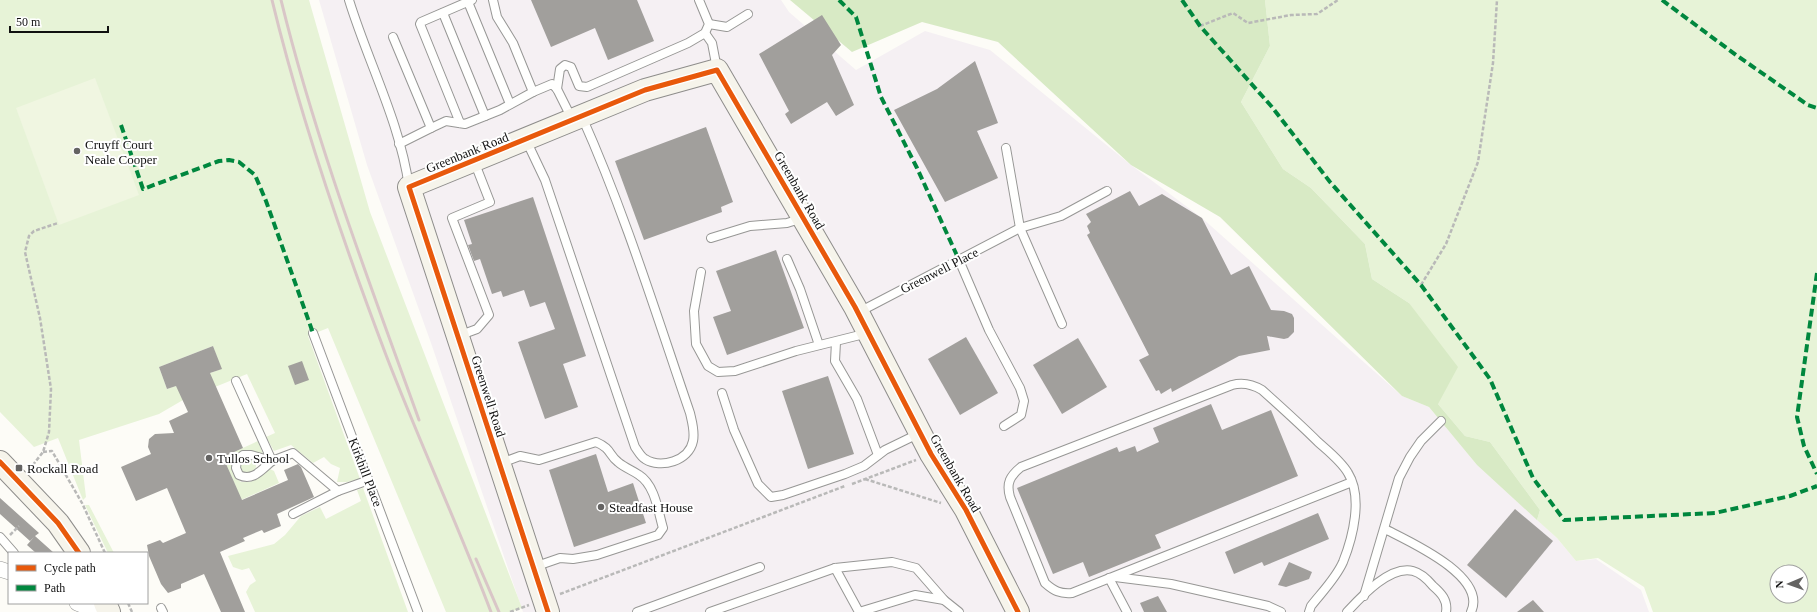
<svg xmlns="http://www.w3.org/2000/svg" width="1817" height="612" font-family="Georgia,serif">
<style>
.industrial{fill:#f5f0f3}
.green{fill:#e7f3d7;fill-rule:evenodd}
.forest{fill:#d8eac5}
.pitch{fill:#f0f6e1}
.building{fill:#a19f9c}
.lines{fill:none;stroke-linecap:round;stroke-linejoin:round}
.lane-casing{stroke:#979795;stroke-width:10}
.street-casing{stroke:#979795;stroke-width:16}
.secondary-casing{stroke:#8e8d8b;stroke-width:24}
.path{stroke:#b9b9b8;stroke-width:2.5;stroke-dasharray:4 2;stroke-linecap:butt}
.lane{stroke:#fffffe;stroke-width:8}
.street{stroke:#fffffe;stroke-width:15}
.secondary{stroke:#f6f4eb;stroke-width:22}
.rail{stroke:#d9c6c7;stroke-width:3}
.quiet{stroke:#00873e;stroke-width:4;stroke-dasharray:8 4;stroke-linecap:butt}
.cycleway-casing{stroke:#fff;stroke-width:8}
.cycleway{stroke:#e8590c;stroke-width:5}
.poi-dot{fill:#646362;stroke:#fff;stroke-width:1.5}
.labels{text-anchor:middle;stroke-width:4;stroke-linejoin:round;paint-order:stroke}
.poi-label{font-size:13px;fill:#111;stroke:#fff;text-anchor:start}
.street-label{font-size:13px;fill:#111;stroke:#fff}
</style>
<rect width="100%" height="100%" fill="#fdfcf7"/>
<path class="industrial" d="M319 0H781L789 12 856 70 925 31 990 50 1131 165 1202 218 1402 396 1429 407 1477 465 1557 538 1576 561 1596 559 1641 590 1649 612H523L431 343 367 165Z"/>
<g class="green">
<path d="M0 0H309L370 212 522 608 510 612H446L328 328 308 336 360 479 347 482H337L340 468 331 464 324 457 313 463 291 445 274 451 266 437 275 433 247 374 183 400 159 414 79 440 86 497 83 500 58 438 34 447 0 412ZM213 346 221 369 167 389 159 367Z"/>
<path d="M1265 0H1817V612H1653L1644 587 1598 558 1576 561 1557 538 1537 520 1540 510 1490 442 1465 436 1438 404 1409 303 1372 279 1365 244 1311 188 1283 169 1241 102 1270 46ZM1777 572H1801V596H1777Z"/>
<path d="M258 441 263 454C258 453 252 450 247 451 227 452 231 473 241 482H250L270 469 274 471 279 483 203 517 238 492 223 457Z"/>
<circle cx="248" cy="466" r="8"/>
<path d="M363 488 408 612H255L246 592 250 585 256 581 249 568 242 570 233 567 228 556 274 544 285 535 301 516 320 507 326 519 361 501 357 490Z"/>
<path d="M85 505H89L114 553H108Z"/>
</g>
<path class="forest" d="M790 0H1265L1270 46 1241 102 1283 169 1311 188 1365 244 1372 279 1409 303 1458 367 1438 404 1465 436 1490 442 1540 510 1537 520 1477 465 1429 407 1402 396 1220 217 1131 165 998 42 922 22 852 52Z"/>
<path class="pitch" d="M95 78 139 195 59 225 16 108Z"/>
<g class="building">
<path d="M531 0H637L654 41 608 60 595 28 551 47Z"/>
<path d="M822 15 841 45 832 55 854 105 836 116 827 102 791 124 785 114 789 111 759 54Z"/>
<path d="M975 61 998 123 977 131 998 178 945 202 894 110 937 89Z"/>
<path d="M706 127 733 202 721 207 722 212 644 240 615 161Z"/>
<path d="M1130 191 1139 206 1162 194 1202 218 1231 275 1249 266 1271 310 1284 311 1292 314 1294 318V332L1288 338 1284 339 1267 336 1270 350 1239 356 1172 392 1171 388 1161 394 1159 390 1156 391 1139 360 1149 355 1087 235 1090 233 1087 226 1091 222 1086 214Z"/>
<path d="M533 197 586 356 563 364 578 407 545 419 518 342 555 329 545 302 530 307 524 290 503 297 501 291 492 294 480 259 474 261 468 245 472 244 464 220Z"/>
<path d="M776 250 804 328 727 355 713 317 731 311 716 271Z"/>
<path d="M966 337 998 393 960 415 928 359Z"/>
<path d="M1078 338 1107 387 1062 414 1033 365Z"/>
<path d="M213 346 222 369 210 373 243 448 223 457 242 500 288 480 284 470 298 464 301 467 314 497 277 514 281 526 264 533 262 530 243 538 245 541 220 552 245 612H221L204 574 181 584V588L168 593 161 584 149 556 147 545 160 540 163 543 186 533 167 488 136 501 121 467 151 454 148 447 149 439 155 434 174 433 169 421 188 412 176 386 167 389 159 367Z"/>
<path d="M302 361 309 380 295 385 288 366Z"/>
<path d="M828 376 854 454 808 469 782 391Z"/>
<path d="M1211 404 1222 430 1271 410 1298 476 1155 535 1161 548 1089 577 1083 562 1053 574 1017 488 1117 447 1119 452 1135 446 1137 452 1159 442 1153 428Z"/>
<path d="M596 454 608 492 633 483 646 523 574 547 549 470Z"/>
<path d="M0 498 39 533 35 536 54 553H36L27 545 34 537 30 541 0 514Z"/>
<path d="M1515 509 1553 541 1506 598 1467 565Z"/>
<path d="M1318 513 1329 539 1264 566 1262 562 1234 574 1225 552Z"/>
<path d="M1289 562 1312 572 1309 579 1286 587 1278 585Z"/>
<path d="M1158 596 1167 612H1144L1140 603Z"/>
<path d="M1533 600 1544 612H1517Z"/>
</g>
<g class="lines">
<g class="lane-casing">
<g id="lane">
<path d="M349 0C368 62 400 122 409 187"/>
<path d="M468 2 510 104"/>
<path d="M443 13 485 116"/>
<path d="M709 24 727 27 748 14"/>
<path d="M705 33 712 43 717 69"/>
<path d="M393 37 431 128 399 144"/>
<path d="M557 89 560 69 565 65 571 67 579 86 587 87 688 43 705 33 709 24 699 0"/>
<path d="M533 92 552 84 557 89 572 119"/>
<path d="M460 123 420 24 421 22 472 0"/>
<path d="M431 128 446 121 465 124 500 110 533 92 513 43 497 17 493 0"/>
<path d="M526 140 545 180 635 447C638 451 641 457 645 459 661 469 689 461 693 441 695 431 692 422 690 413 656 314 625 213 582 117"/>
<path d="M1006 148 1020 228 1062 324"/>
<path d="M711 238 750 226 787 223 803 218"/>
<path d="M787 259 800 289 819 345"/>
<path d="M959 260 989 330 1020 388 1024 401 1021 415 1004 426"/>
<path d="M701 272 694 311 696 344 708 366 718 372 735 371 796 351 868 333"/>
<path d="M859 312 1020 228 1061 216 1107 191"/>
<path d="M313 333 418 612"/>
<path d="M458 336 477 329 489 315 452 218 490 202 474 161"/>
<path d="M836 342 835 361 857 399 878 455"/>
<path d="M236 381 272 461 293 453 338 491 369 480"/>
<path d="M722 393 734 430 758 484 771 497 783 495 845 474 864 466 885 450 920 433"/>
<path d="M243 455H251L272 461C262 469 253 482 239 475L236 468 237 460Z"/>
<path d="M501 463 520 456 539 460 596 442C612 449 608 454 618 462 625 468 632 470 639 475 655 485 658 511 663 528L658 535 597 555 573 559 560 558 534 567"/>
<path d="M293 514 338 491"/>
<path d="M1385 529C1408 541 1488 576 1471 612"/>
<path d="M0 537 14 553"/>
<path d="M835 568 859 612 915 595 944 600 959 612"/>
<path d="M1115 577 1171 584 1268 606 1281 612"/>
<path d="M1109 578 1127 612"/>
<path d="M1364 596 1399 478 1410 457 1421 441 1441 421"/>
<path d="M161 608 163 612"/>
<path d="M637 612 760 567"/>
<path d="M710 612 835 568 892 562 916 568 944 600"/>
<path d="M1309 612 1311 606C1322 592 1336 578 1343 562 1353 537 1363 497 1348 473 1341 461 1328 451 1318 442 1300 424 1281 407 1262 390 1252 384 1243 382 1232 385L1021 467C1010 476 1006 483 1010 497L1045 583C1054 591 1060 594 1072 593L1352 482"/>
<path d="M1347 612C1361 597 1390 565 1413 571 1421 573 1428 580 1433 586 1441 593 1448 600 1446 612"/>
</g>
</g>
<g class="street-casing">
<g id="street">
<path d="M0 569 9 572"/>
<path d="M77 603 99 612"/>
</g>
</g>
<g class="secondary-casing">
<g id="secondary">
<path d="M0 462 58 523 79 553"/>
<path d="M105 603 109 612"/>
<path d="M548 612 409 187 645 90 717 70 855 307 931 454 966 510 1018 612"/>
</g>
</g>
<g class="path">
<path d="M1200 26 1233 13 1248 23 1291 15 1317 14 1338 0"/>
<path d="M1421 285 1446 244 1478 162 1493 63 1497 0"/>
<path d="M43 452 52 451 82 503 105 553"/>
<path d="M29 470 43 452 49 432 51 389 40 318 25 252 29 236 34 231 58 223"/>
<path d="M865 479 941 503"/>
<path d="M852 484 916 460"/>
<path d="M10 535 19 526"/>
<path d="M560 594 845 486"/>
<path d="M128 603 132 612"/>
<path d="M510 612 529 605"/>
</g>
<use href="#lane" class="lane"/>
<use href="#street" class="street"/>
<use href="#secondary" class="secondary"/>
<g class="rail">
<path d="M272 0C301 120 342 239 386 355 419 441 458 525 491 612"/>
<path d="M281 0C316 143 369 281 419 420"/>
<path d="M476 559 499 612"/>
</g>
<g class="quiet">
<path d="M839 0 856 17 881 97 917 168 959 260"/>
<path d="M1182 0 1200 26 1272 107 1330 182 1421 285 1490 379 1533 478 1564 520 1715 513 1790 496 1817 486"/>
<path d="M1662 0 1736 55 1808 105 1817 108"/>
<path d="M121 125 143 189 219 161 229 160 239 162 255 175 266 201 313 333"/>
<path d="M1817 273 1797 417 1804 446 1817 474"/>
</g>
<g class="cycleway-casing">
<g id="cycleway">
<path d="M0 462 58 523 79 553"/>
<path d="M548 612 409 187 645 90 717 70 855 307 931 454 966 510 1018 612"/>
</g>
</g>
<use href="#cycleway" class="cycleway"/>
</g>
<g class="poi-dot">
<circle cx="77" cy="151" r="4"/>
<circle cx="209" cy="458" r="4"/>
<rect x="15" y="464" width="8" height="8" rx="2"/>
<circle cx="601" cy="507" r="4"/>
</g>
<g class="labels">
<g class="poi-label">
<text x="85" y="149">Cruyff Court<tspan x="85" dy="15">Neale Cooper</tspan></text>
<text x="217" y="463">Tullos School</text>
<text x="27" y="473">Rockall Road</text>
<text x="609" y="512">Steadfast House</text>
</g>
<g class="street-label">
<text transform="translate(467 152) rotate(-22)" y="5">Greenbank Road</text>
<text transform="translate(800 190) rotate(60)" y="5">Greenbank Road</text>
<text transform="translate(939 270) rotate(-27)" y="5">Greenwell Place</text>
<text transform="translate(489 396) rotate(72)" y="5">Greenwell Road</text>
<text transform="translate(366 472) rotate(69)" y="5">Kirkhill Place</text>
<text transform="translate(956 473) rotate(60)" y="5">Greenbank Road</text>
</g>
</g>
<rect x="8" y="552" width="140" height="52" fill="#ffffff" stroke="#a0a0a0"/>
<rect x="16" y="565" width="20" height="6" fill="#e8590c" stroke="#a0a0a0"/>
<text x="44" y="572" font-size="12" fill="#111111">Cycle path</text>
<rect x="16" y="585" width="20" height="6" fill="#00873e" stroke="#a0a0a0"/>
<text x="44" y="592" font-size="12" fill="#111111">Path</text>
<g transform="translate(1789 584) rotate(268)"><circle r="19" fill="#ffffff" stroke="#a0a0a0"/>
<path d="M0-3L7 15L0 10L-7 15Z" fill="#646362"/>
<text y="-6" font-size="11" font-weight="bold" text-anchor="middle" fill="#111111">N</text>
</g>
<path d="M10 26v6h98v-6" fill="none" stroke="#111111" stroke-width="2"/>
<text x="16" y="26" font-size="12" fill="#111111" stroke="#ffffff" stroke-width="3" paint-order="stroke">50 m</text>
</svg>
